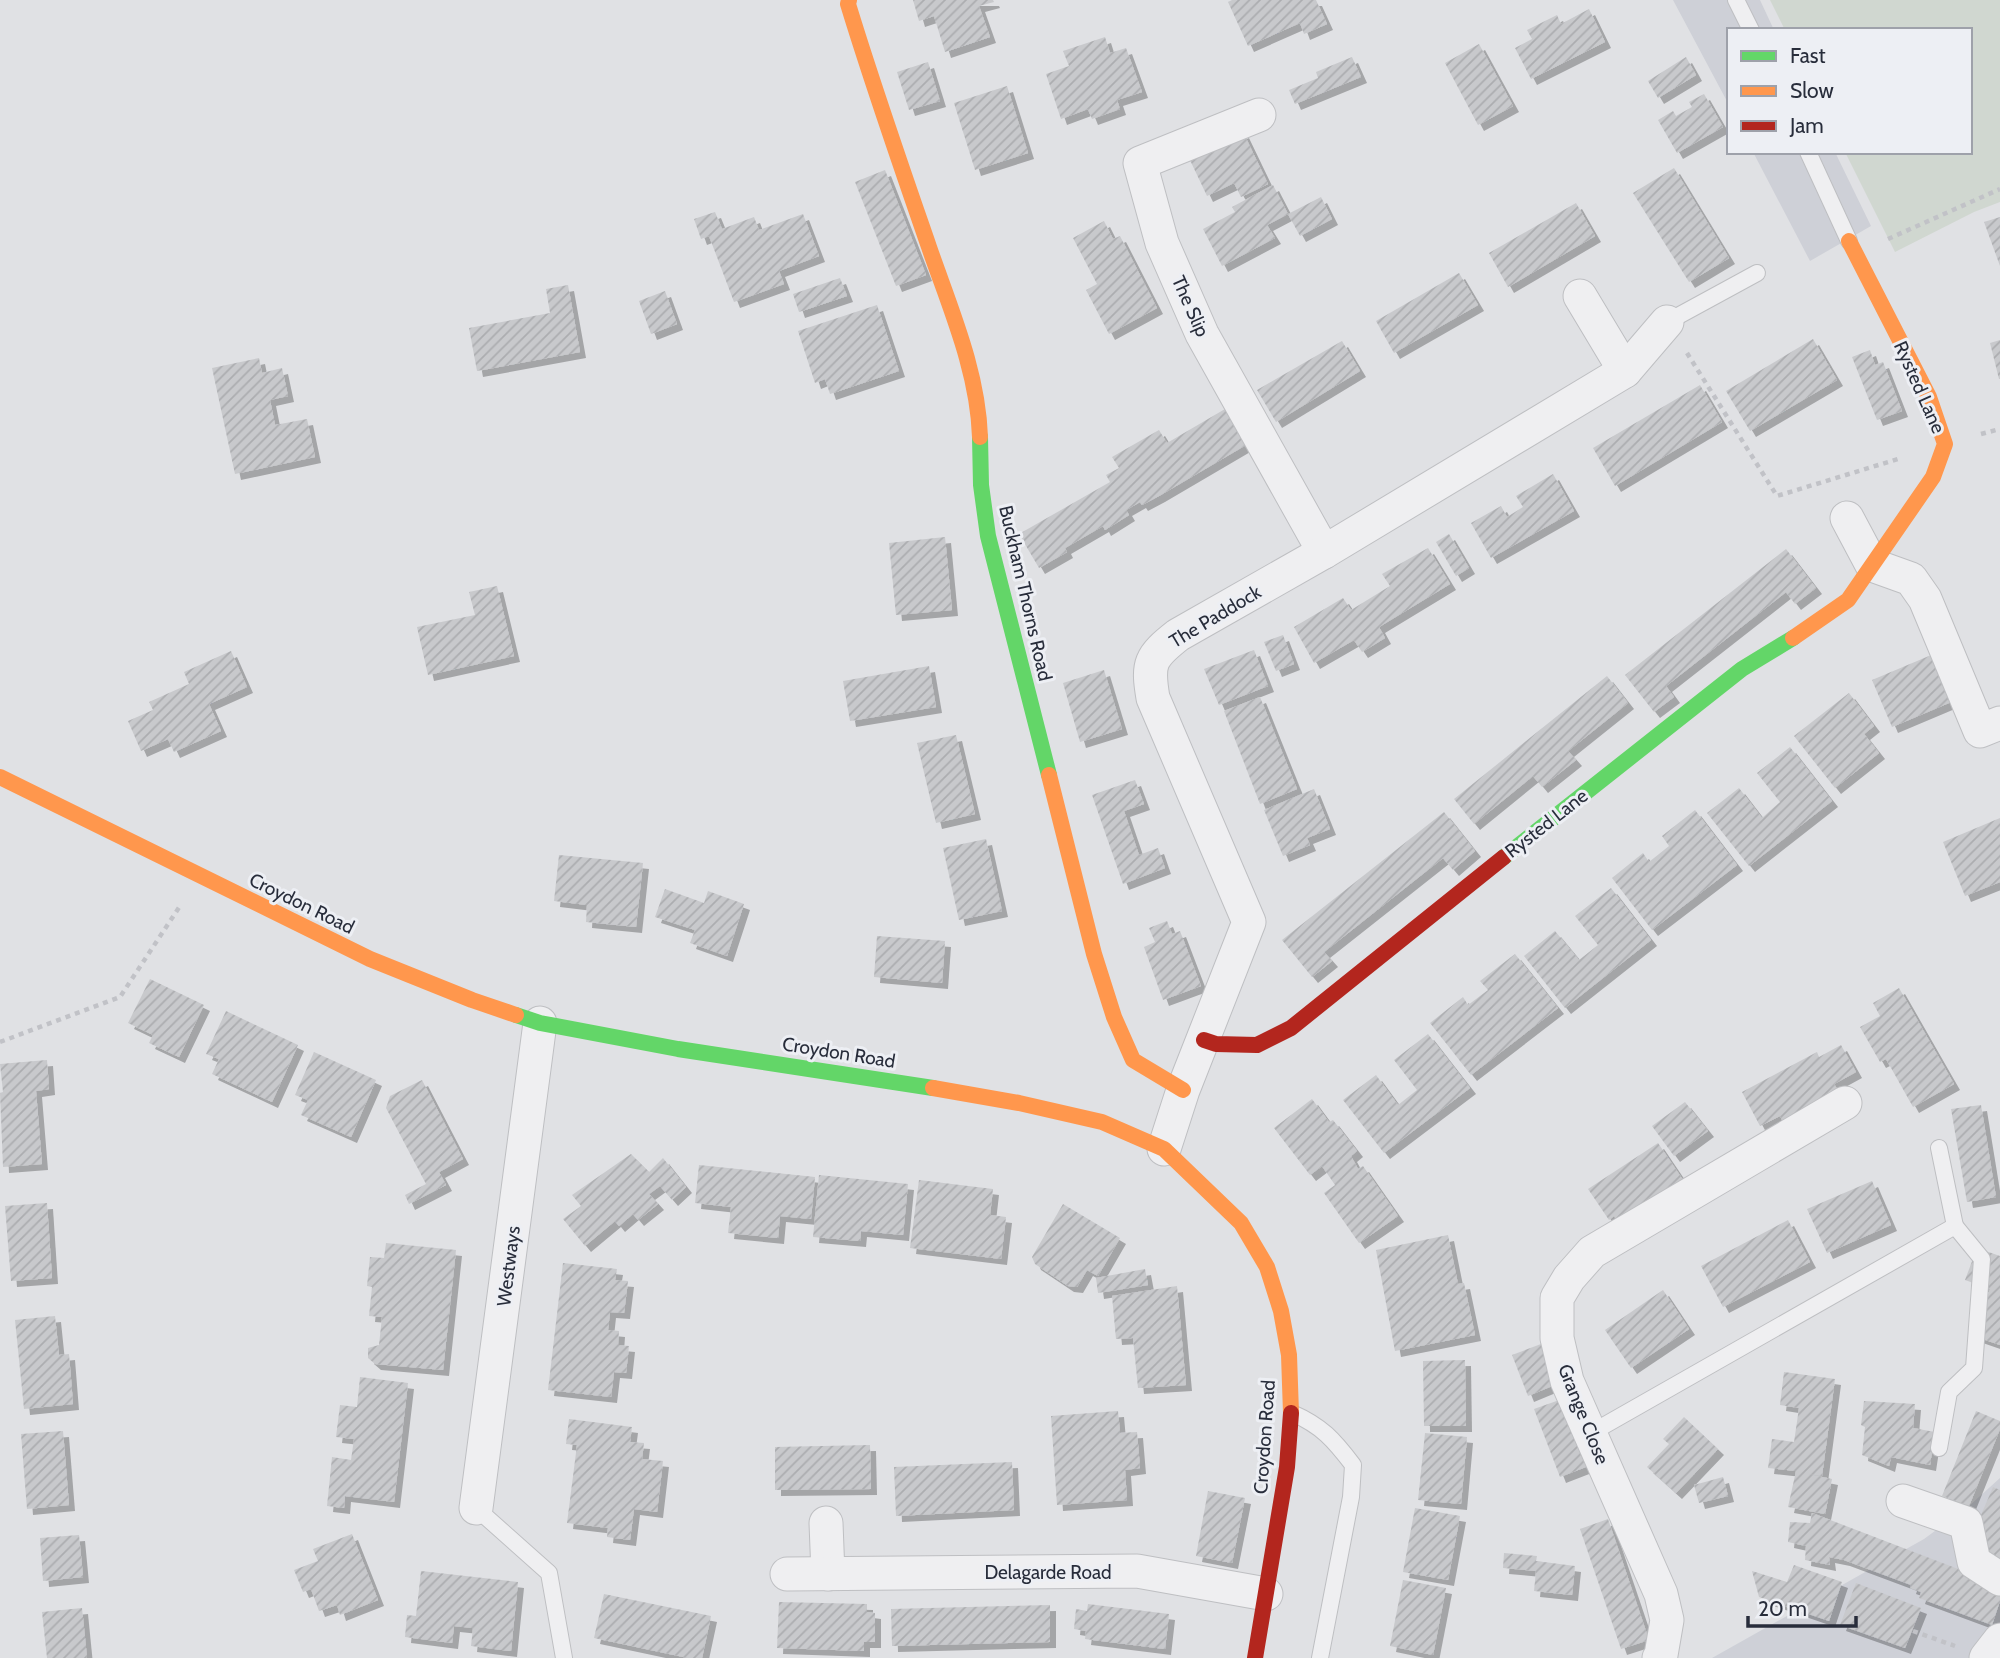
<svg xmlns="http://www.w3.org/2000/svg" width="2000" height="1658" font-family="Cabin,sans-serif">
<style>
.built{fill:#ced0d7}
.garden{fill:#d0d7d0}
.building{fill:url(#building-hatch);filter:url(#shadow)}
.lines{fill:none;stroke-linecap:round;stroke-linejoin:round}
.lane-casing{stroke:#bebfc2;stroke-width:18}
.street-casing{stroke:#bebfc2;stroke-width:35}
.path{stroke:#c1c2c7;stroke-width:4.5;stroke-dasharray:5 5;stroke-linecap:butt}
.lane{stroke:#efeff1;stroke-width:16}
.street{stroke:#efeff1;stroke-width:33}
.fast{stroke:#63d668;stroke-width:16}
.slow{stroke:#ff974d;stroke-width:16}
.jam{stroke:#b3261e;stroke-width:16}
.labels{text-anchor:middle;stroke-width:6;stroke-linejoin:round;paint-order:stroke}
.street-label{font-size:19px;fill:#282d3b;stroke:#edeff4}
</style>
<defs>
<pattern id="building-hatch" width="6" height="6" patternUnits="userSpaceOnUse" patternTransform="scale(1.75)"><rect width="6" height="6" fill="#c8c9cc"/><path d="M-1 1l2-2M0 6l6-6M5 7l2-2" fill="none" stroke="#acadb0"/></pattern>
<filter id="shadow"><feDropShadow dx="6" dy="6" stdDeviation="0" flood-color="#0004"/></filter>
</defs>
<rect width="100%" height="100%" fill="#e0e1e4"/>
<g class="built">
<path d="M1673 0H1760L1774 30H1729V105Z"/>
<path d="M1753 152H1835L1871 226 1810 261Z"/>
<path d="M2000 1478V1658H1712L1924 1539 1969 1506Z"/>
</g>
<path class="garden" d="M1770 0H2000V202L1974 212 1895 252 1845 152H1970V30H1785Z"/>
<g class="building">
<path d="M913 0H993L994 2 979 6 990 37 945 52 934 16 919 21Z"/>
<path d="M1232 0H1316L1327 24 1304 34 1300 23 1248 46 1228 2Z"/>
<path d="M1589 9 1605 42 1531 79 1515 48 1532 39 1527 30 1557 15 1561 24Z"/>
<path d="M1105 37 1110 53 1126 48 1142 92 1117 100 1120 109 1092 119 1088 109 1061 119 1046 74 1069 66 1063 51Z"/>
<path d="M1479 44 1513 106 1478 125 1445 63Z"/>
<path d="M1352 57 1361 77 1295 104 1289 90 1318 78 1316 72Z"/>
<path d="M1686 57 1696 75 1658 98 1648 81Z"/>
<path d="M928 62 940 101 909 110 897 72Z"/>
<path d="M1007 86 1028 153 975 170 954 103Z"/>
<path d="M1704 94 1723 127 1677 153 1658 120 1673 111 1676 116 1692 107 1689 102Z"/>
<path d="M1243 132 1268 184 1241 197 1234 183 1207 196 1189 158Z"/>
<path d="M1674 168 1729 258 1689 282 1633 193Z"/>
<path d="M885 170 926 275 896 286 855 182Z"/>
<path d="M1273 185 1288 214 1267 225 1275 238 1222 266 1203 229 1235 212 1232 207Z"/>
<path d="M1321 197 1332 219 1300 236 1288 214Z"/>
<path d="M1576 203 1595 236 1508 287 1489 253Z"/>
<path d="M715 212 722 229 754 217 759 230 803 214 819 256 779 271 784 284 734 302 709 236 701 239 694 219Z"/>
<path d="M2000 217V266L1984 222Z"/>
<path d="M1104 221 1113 239 1120 236 1157 308 1109 334 1086 290 1097 284 1073 238Z"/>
<path d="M1459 273 1478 305 1394 353 1376 321Z"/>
<path d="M840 278 847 296 799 312 793 294Z"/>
<path d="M568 285 580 352 477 371 469 328 550 313 546 289Z"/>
<path d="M665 291 677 324 651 334 639 301Z"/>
<path d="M877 305 899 371 830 394 825 379 815 383 798 331Z"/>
<path d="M1813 339 1837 380 1750 431 1726 391Z"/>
<path d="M2000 340V379H1999L1990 343Z"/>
<path d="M1342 341 1360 371 1276 422 1257 390Z"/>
<path d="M1870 350 1875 365 1883 362 1902 411 1877 420 1852 357Z"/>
<path d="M259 358 262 373 282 368 288 396 270 400 275 425 307 419 315 457 235 474 212 368Z"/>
<path d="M1700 385 1722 422 1615 486 1593 448Z"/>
<path d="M1225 409 1246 445 1159 496 1142 505 1140 502 1126 510 1129 515 1105 530 1103 526 1065 548 1067 552 1039 568 1019 534 1110 482 1106 475 1119 468 1112 457 1159 430 1167 443Z"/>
<path d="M1553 474 1574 511 1491 558 1471 523 1501 506 1507 517 1523 507 1516 496Z"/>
<path d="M1449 534 1469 568 1456 576 1436 542Z"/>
<path d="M945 537 952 610 896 615 889 543Z"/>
<path d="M1428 548 1450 584 1379 627 1385 638 1362 652 1354 640 1314 663 1294 627 1343 598 1351 610 1390 586 1382 574Z"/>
<path d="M1786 549 1816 588 1795 604 1786 592 1666 686 1674 697 1654 712 1625 675Z"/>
<path d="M497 586 514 656 428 675 417 627 475 615 469 592Z"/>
<path d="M1283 635 1294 664 1276 671 1264 642Z"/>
<path d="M1254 650 1268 686 1219 705 1204 669Z"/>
<path d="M231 651 247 687 209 704 221 731 174 752 168 739 141 751 128 721 153 710 149 702 189 684 184 672Z"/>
<path d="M1936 653 1956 700 1892 727 1872 680Z"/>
<path d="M929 666 936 707 850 721 843 681Z"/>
<path d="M1104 670 1122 729 1080 742 1063 683Z"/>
<path d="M1607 676 1628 703 1568 751 1576 760 1542 787 1533 776 1474 824 1454 799Z"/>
<path d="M1849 693 1874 726 1864 734 1879 753 1835 788 1794 736Z"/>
<path d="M1260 697 1297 789 1260 804 1224 711Z"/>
<path d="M956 735 975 814 936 823 917 743Z"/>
<path d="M1790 747 1832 801 1749 866 1707 813 1739 788 1762 818 1780 802 1757 773Z"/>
<path d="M1135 780 1144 804 1124 811 1139 855 1158 848 1165 868 1123 884 1092 795Z"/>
<path d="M1314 789 1330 829 1307 838 1310 845 1283 856 1264 810Z"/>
<path d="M1695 810 1737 865 1652 930 1612 878 1643 853 1649 862 1669 846 1662 836Z"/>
<path d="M1444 812 1475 851 1453 870 1443 858 1324 952 1332 961 1312 977 1282 940Z"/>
<path d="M2000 818V882L1965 896 1943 842Z"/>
<path d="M986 839 1002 911 959 920 943 848Z"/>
<path d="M559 855 643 863 636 927 586 922 587 905 554 901Z"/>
<path d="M1611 888 1651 940 1565 1008 1524 956 1555 931 1579 960 1598 945 1575 916Z"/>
<path d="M665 889 704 903 708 891 744 904 727 956 690 943 695 930 655 917Z"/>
<path d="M1167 921 1172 934 1180 931 1201 986 1163 1000 1144 947 1155 942 1149 928Z"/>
<path d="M877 936 945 941 942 983 874 977Z"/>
<path d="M1515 954 1558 1008 1471 1075 1430 1023 1463 997 1468 1005 1488 990 1480 981Z"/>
<path d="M150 979 204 1005 179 1057 149 1043 153 1035 128 1023Z"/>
<path d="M1899 988 1954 1084 1913 1107 1886 1059 1880 1062 1860 1027 1880 1016 1873 1003Z"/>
<path d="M226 1011 298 1045 272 1102 212 1074 219 1059 206 1054Z"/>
<path d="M1428 1034 1470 1088 1384 1153 1343 1100 1376 1075 1398 1105 1417 1090 1394 1060Z"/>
<path d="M1841 1045 1856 1072 1834 1084 1839 1092 1783 1122 1780 1116 1760 1126 1742 1092 1817 1052 1819 1057Z"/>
<path d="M314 1052 376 1080 351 1137 301 1115 308 1100 295 1095Z"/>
<path d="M47 1060 49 1089 36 1091 42 1164 3 1167 0 1093 3 1092 0 1064Z"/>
<path d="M422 1080 463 1159 439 1172 446 1185 409 1204 405 1195 426 1184 386 1108 390 1096Z"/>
<path d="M1312 1099 1329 1122 1333 1120 1357 1151 1351 1156 1358 1169 1363 1166 1398 1216 1359 1243 1324 1193 1335 1185 1322 1166 1310 1175 1274 1128Z"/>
<path d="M1685 1102 1708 1131 1674 1156 1652 1126Z"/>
<path d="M1981 1105 1996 1197 1967 1202 1951 1109Z"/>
<path d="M1658 1143 1683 1180 1619 1223 1614 1216 1609 1220 1588 1189Z"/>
<path d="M631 1154 649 1172 663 1158 686 1187 672 1200 660 1186 649 1194 658 1204 638 1220 633 1214 619 1226 615 1221 585 1246 563 1219 581 1206 572 1195Z"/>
<path d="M699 1165 815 1177 811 1219 780 1216 778 1238 728 1233 731 1207 695 1203Z"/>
<path d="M819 1175 908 1184 903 1235 861 1231 860 1241 813 1237Z"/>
<path d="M919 1180 993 1189 990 1215 1006 1217 1001 1259 910 1248Z"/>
<path d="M1872 1181 1891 1225 1827 1253 1807 1209Z"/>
<path d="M47 1203 52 1278 11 1281 5 1206Z"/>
<path d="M1063 1204 1120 1238 1098 1276 1087 1270 1077 1287 1068 1286 1035 1264 1032 1257Z"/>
<path d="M1788 1220 1810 1262 1723 1307 1701 1266Z"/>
<path d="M1448 1235 1458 1284 1464 1283 1475 1335 1395 1351 1376 1250Z"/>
<path d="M386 1243 456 1250 443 1370 375 1364 368 1358V1348L379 1345 382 1317 369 1316 372 1287 367 1286 370 1257 384 1258Z"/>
<path d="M1977 1248 2000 1256V1345L1974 1336 1990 1289 1965 1280Z"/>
<path d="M563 1263 617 1269 615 1280 628 1281 624 1313 610 1312 608 1330 619 1331 618 1345 629 1346 626 1373 614 1372 611 1397 548 1390Z"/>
<path d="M1145 1269 1148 1285 1098 1293 1096 1278Z"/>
<path d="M1177 1286 1186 1385 1138 1388 1133 1338 1116 1339 1112 1296Z"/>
<path d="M1663 1290 1689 1329 1631 1368 1605 1330Z"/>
<path d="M55 1316 59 1355 69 1354 73 1404 24 1409 15 1320Z"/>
<path d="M1541 1344 1557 1384 1528 1396 1512 1355Z"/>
<path d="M1465 1360 1466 1426H1424L1423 1361Z"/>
<path d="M1784 1372 1835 1379 1822 1476 1808 1474 1832 1479 1825 1514 1788 1507 1796 1471 1768 1468 1772 1439 1794 1442 1799 1408 1780 1405Z"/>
<path d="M360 1377 408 1383 394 1502 345 1496 344 1508 327 1506 332 1457 351 1460 354 1439 336 1437 340 1405 357 1407Z"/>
<path d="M1565 1398 1591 1465 1560 1477 1534 1409Z"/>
<path d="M1864 1401 1915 1404 1913 1428 1935 1432 1930 1465 1891 1457 1889 1466 1862 1455 1865 1427 1861 1425Z"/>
<path d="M1118 1411 1120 1433 1137 1432 1140 1468 1125 1470 1127 1500 1057 1505 1051 1416Z"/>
<path d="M1976 1411 2000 1421V1429L1969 1506 1942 1496Z"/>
<path d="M1684 1417 1718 1449 1676 1493 1647 1467 1669 1444 1663 1439Z"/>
<path d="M569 1419 632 1427 630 1442 644 1443 642 1459 663 1461 657 1512 634 1509 630 1540 607 1537 608 1528 567 1523 577 1445 566 1444Z"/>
<path d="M63 1431 69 1505 27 1509 21 1434Z"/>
<path d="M1425 1433 1467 1437 1461 1504 1418 1500Z"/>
<path d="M870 1445 871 1489 775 1490V1447Z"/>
<path d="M1012 1462 1014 1510 896 1516 894 1467Z"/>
<path d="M1723 1477 1728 1496 1699 1503 1694 1485Z"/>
<path d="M1993 1487 2000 1490V1569L1993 1564 1996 1556 1979 1547 1978 1522Z"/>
<path d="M1208 1491 1245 1498 1232 1563 1196 1556Z"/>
<path d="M1415 1508 1460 1516 1448 1580 1403 1572Z"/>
<path d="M1812 1513 2000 1585V1601L1992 1625 1919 1598 1921 1592 1910 1588 1911 1585 1844 1560 1829 1557 1830 1565 1805 1560 1806 1546 1788 1542 1790 1522 1810 1523Z"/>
<path d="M1608 1519 1649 1640 1621 1649 1580 1529Z"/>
<path d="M352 1534 378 1600 340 1615 337 1605 319 1611 311 1589 303 1592 294 1570 318 1561 313 1549Z"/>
<path d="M79 1535 83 1577 43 1581 40 1538Z"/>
<path d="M1504 1553 1537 1556 1536 1561 1575 1566 1572 1595 1534 1591 1536 1571 1503 1568Z"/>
<path d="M1794 1565 1842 1582 1829 1621 1759 1597 1752 1571 1787 1582Z"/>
<path d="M421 1571 518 1582 511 1651 471 1646 473 1628 454 1626 452 1643 405 1637 407 1615 416 1616Z"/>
<path d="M1403 1580 1446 1588 1433 1655 1390 1646Z"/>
<path d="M1856 1583 1921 1608 1905 1648 1840 1625Z"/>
<path d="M604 1594 711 1616 702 1658H688L594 1638Z"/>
<path d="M779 1602 867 1604V1612L875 1613V1642H864V1651L777 1648Z"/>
<path d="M1088 1604 1169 1614 1165 1649 1085 1639 1086 1631 1074 1629 1076 1609 1087 1611Z"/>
<path d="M1050 1605V1642L892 1646 891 1609Z"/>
<path d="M82 1608 87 1658H47L42 1612Z"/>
</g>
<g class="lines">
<g class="lane-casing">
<g id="lane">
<path d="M1736 0 1751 30"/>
<path d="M1808 152 1849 241"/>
<path d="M1667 322 1757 273"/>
<path d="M1292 1413C1322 1426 1334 1440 1353 1465L1351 1497 1320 1658"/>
<path d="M1591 1433 1955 1226 1939 1148"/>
<path d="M1939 1448 1949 1392 1974 1368 1982 1259 1955 1226"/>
<path d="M476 1508 549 1573 564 1658"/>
</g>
</g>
<g class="street-casing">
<g id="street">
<path d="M1259 115 1140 163 1162 243 1202 334 1324 552"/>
<path d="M1580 296 1625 371"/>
<path d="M1847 518 1872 565 1911 579 1925 599 1980 731 2000 723"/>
<path d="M1164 1149 1183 1090 1249 922 1153 698C1147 663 1150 657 1178 635L1324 552 1625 371 1667 322"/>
<path d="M1903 1501 1966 1523 1974 1562 2000 1579"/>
<path d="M476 1508 540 1023"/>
<path d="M826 1523 828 1574"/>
<path d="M787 1574 1137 1571 1266 1594"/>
<path d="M1659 1658 1661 1655 1667 1620 1661 1594 1567 1381 1557 1338V1298L1569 1278 1592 1252 1845 1103"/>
<path d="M1986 1658 2000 1640"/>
</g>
</g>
<g class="path">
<path d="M1888 239 2000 189"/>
<path d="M1687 353 1777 496 1898 459"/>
<path d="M1981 434 2000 429"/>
<path d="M0 1042 120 997 180 906"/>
<path d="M1913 1631 1955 1646"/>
</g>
<use href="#lane" class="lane"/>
<use href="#street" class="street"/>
<g class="fast">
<path d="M980 437 981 485 988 536 1049 775"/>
<path d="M1504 857 1742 669 1793 638"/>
<path d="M516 1015 540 1023 678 1049 933 1088"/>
</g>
<g class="slow">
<path d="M849 0 848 4C873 86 901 166 929 247 950 308 978 371 980 437"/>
<path d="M1793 638 1848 600 1933 477 1945 444 1929 397 1849 241"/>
<path d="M1049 775 1094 954 1114 1017 1133 1060 1183 1090"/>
<path d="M0 777 370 959 472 1000 516 1015"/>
<path d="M933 1088 1019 1103 1102 1122 1164 1149 1241 1223 1267 1267 1281 1311 1289 1355 1291 1413"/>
</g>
<g class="jam">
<path d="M1204 1040 1216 1044 1257 1045 1291 1028 1504 857"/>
<path d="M1255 1658 1287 1467 1291 1413"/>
</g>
</g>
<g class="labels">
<g class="street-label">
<text transform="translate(1191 306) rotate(66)" y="7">The Slip</text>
<text transform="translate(1920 387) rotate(66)" y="7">Rysted Lane</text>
<text transform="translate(1026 593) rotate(77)" y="7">Buckham Thorns Road</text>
<text transform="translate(1215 616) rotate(-31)" y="7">The Paddock</text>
<text transform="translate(1546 823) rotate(-38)" y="7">Rysted Lane</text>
<text transform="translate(302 903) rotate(26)" y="7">Croydon Road</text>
<text transform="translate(839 1052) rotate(9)" y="7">Croydon Road</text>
<text transform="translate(508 1266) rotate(-83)" y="7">Westways</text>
<text transform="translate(1584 1414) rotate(68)" y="7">Grange Close</text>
<text transform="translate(1264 1437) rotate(-86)" y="7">Croydon Road</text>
<text x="1048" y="1579">Delagarde Road</text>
</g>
</g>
<rect x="1727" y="28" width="245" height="126" fill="#edeff4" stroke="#9ea1aa" stroke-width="2"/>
<rect x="1741" y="51" width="35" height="10" fill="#63d668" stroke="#9ea1aa" stroke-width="2"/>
<text x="1790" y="63" font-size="21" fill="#282d3b">Fast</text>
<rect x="1741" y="86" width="35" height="10" fill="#ff974d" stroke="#9ea1aa" stroke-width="2"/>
<text x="1790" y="98" font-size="21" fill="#282d3b">Slow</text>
<rect x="1741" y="121" width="35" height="10" fill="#b3261e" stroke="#9ea1aa" stroke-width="2"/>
<text x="1790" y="133" font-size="21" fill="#282d3b">Jam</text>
<path d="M1748 1616v10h108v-10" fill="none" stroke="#282d3b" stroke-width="3.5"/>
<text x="1758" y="1616" font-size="21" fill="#282d3b" stroke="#edeff4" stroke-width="5" paint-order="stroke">20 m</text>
</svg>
